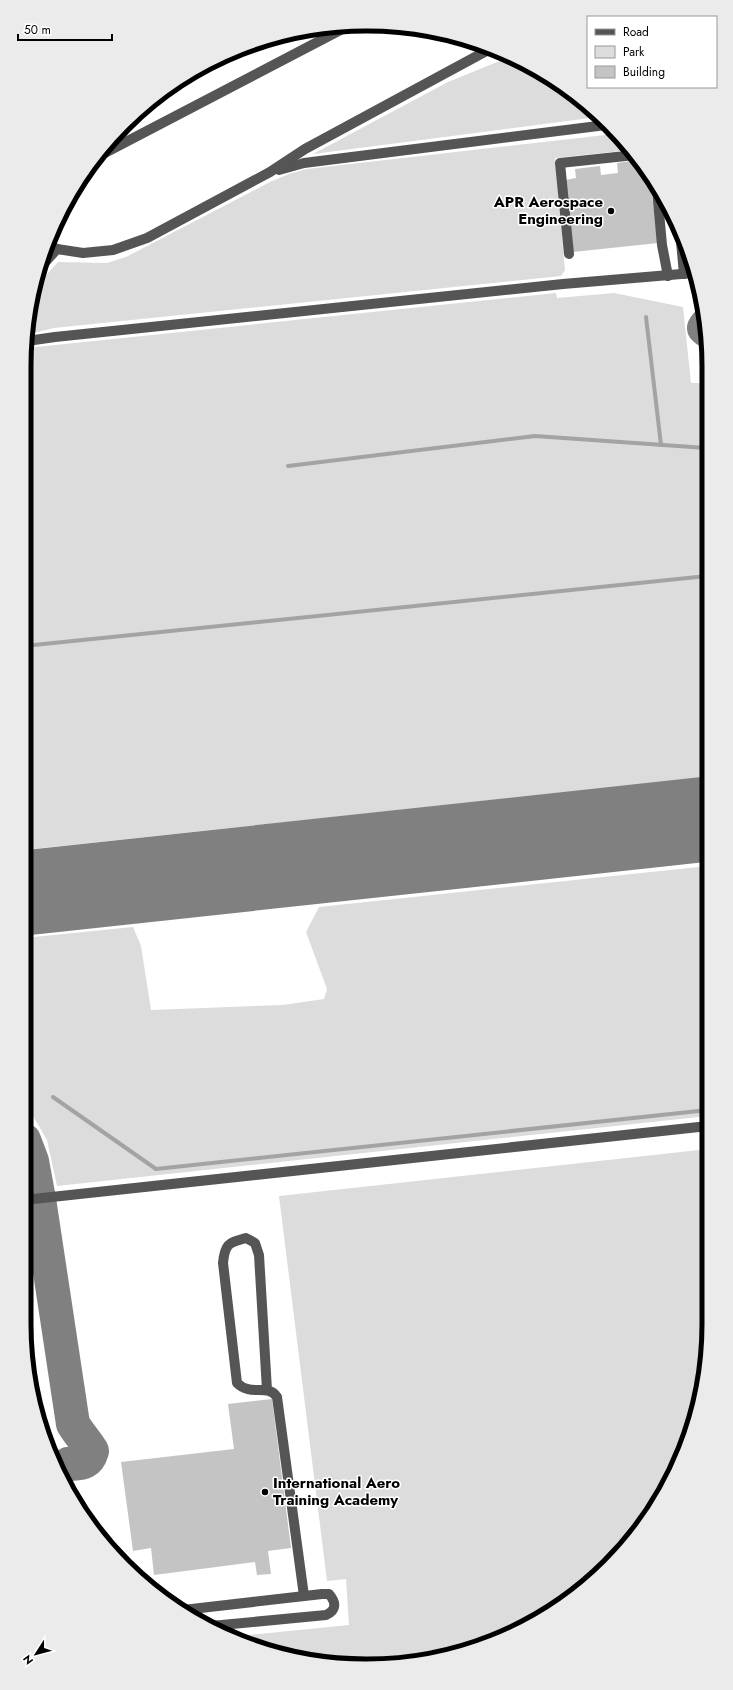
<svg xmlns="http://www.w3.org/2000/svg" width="733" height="1690" font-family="Jost,sans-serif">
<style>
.green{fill:#dcdcdc}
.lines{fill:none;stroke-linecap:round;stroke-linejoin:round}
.stream{stroke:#a3a3a3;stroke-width:4}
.taxiway{stroke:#808080;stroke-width:34}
.runway{stroke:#808080;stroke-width:85}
.building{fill:#c4c4c4}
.minor{stroke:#555;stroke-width:10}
.poi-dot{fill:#000;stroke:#fff;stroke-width:1.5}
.labels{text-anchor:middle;stroke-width:3;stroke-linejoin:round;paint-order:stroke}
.poi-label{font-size:15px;font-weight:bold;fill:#000;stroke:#fff;text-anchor:end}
.rim{fill:none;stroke:#000;stroke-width:5}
</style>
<rect width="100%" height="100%" fill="#fff"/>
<g class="green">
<path d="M507 58 575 95 598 117 313 154 448 82Z"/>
<path d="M614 134 630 150 555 158 565 270 561 276 54 328 29 334 38 284 58 262 107 263 126 257 272 181 289 174 307 169Z"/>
<path d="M556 293 557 298 614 293 683 307 691 383H706L707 777 24 850V366L27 351 36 347Z"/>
<path d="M708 866V1116L57 1186 47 1140 33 1116 24 1107V938L133 927 141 946 151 1010 283 1005 324 999 327 989 306 932 319 907Z"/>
<path d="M708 1149 709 1323 691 1434 663 1495 624 1549 538 1620 476 1648 411 1663 300 1659 238 1636 349 1625 346 1579 327 1581 279 1196Z"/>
</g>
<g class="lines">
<g class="stream">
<path d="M646 317 661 445"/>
<path d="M288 466 535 436 706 448"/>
<path d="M24 646 707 576"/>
<path d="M53 1097 156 1169 708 1110"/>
</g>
<g class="taxiway">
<path d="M706 325 704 328 706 330"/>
<path d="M24 1140 32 1161 39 1199 73 1424C79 1434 86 1441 92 1451 88 1465 80 1463 68 1464"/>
</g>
<path class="runway" d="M24 893 708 819"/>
</g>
<g class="building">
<path d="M639 160 650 179 658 243 573 252 565 180 576 178 575 169 600 166 601 175 618 173 617 163Z"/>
<path d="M272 1399 291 1548 268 1551 271 1574 257 1575 255 1562 154 1575 151 1548 133 1551 121 1462 234 1449 228 1404Z"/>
</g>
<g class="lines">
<g class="minor">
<path d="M97 157 350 25"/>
<path d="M279 170 304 163 606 125"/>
<path d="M657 190 662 245 668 276"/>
<path d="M680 231 684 274"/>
<path d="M48 244 57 249 83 253 113 250 147 238 270 172 305 149 490 49"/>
<path d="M569 254 560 163 635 155"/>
<path d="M40 268 57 249"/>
<path d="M28 342 34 340 55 337 563 284 693 273"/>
<path d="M24 1200 708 1126"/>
<path d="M267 1390 259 1255 255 1243 246 1238C229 1243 225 1243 223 1263L237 1383C251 1397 268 1383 277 1397L304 1596"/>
<path d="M183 1610 322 1594H329C336 1602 337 1610 326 1615L211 1626"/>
</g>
</g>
<g class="poi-dot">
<circle cx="611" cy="211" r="4"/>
<circle cx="265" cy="1492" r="4"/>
</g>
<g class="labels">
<g class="poi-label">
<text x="603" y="207">APR Aerospace<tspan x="603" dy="17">Engineering</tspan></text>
<text x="273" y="1488" text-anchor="start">International Aero<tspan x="273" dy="17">Training Academy</tspan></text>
</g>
</g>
<path d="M0 0H733V1690H0ZM366 31H367A335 335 0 0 1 702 366V1324A335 335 0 0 1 367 1659H366A335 335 0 0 1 31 1324V366A335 335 0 0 1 366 31Z" fill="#ebebeb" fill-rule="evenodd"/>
<path class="rim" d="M366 31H367A335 335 0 0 1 702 366V1324A335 335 0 0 1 367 1659H366A335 335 0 0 1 31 1324V366A335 335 0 0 1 366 31Z"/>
<rect x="587" y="16" width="130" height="72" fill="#ffffff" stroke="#999999"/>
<rect x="595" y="29" width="20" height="6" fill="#555555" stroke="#999999"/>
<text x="623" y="36" font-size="12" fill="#000000">Road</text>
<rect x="595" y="46" width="20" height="12" fill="#dcdcdc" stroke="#999999"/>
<text x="623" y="56" font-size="12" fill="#000000">Park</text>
<rect x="595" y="66" width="20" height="12" fill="#c4c4c4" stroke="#999999"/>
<text x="623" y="76" font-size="12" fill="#000000">Building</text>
<g transform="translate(36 1654) rotate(234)" stroke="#ffffff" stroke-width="3" paint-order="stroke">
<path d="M0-3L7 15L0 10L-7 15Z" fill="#000000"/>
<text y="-6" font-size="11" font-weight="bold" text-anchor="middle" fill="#000000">N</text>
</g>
<path d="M18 34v6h94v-6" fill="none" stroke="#000000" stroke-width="2"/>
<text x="24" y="34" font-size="12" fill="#000000" stroke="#ffffff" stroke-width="3" paint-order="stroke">50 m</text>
</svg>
